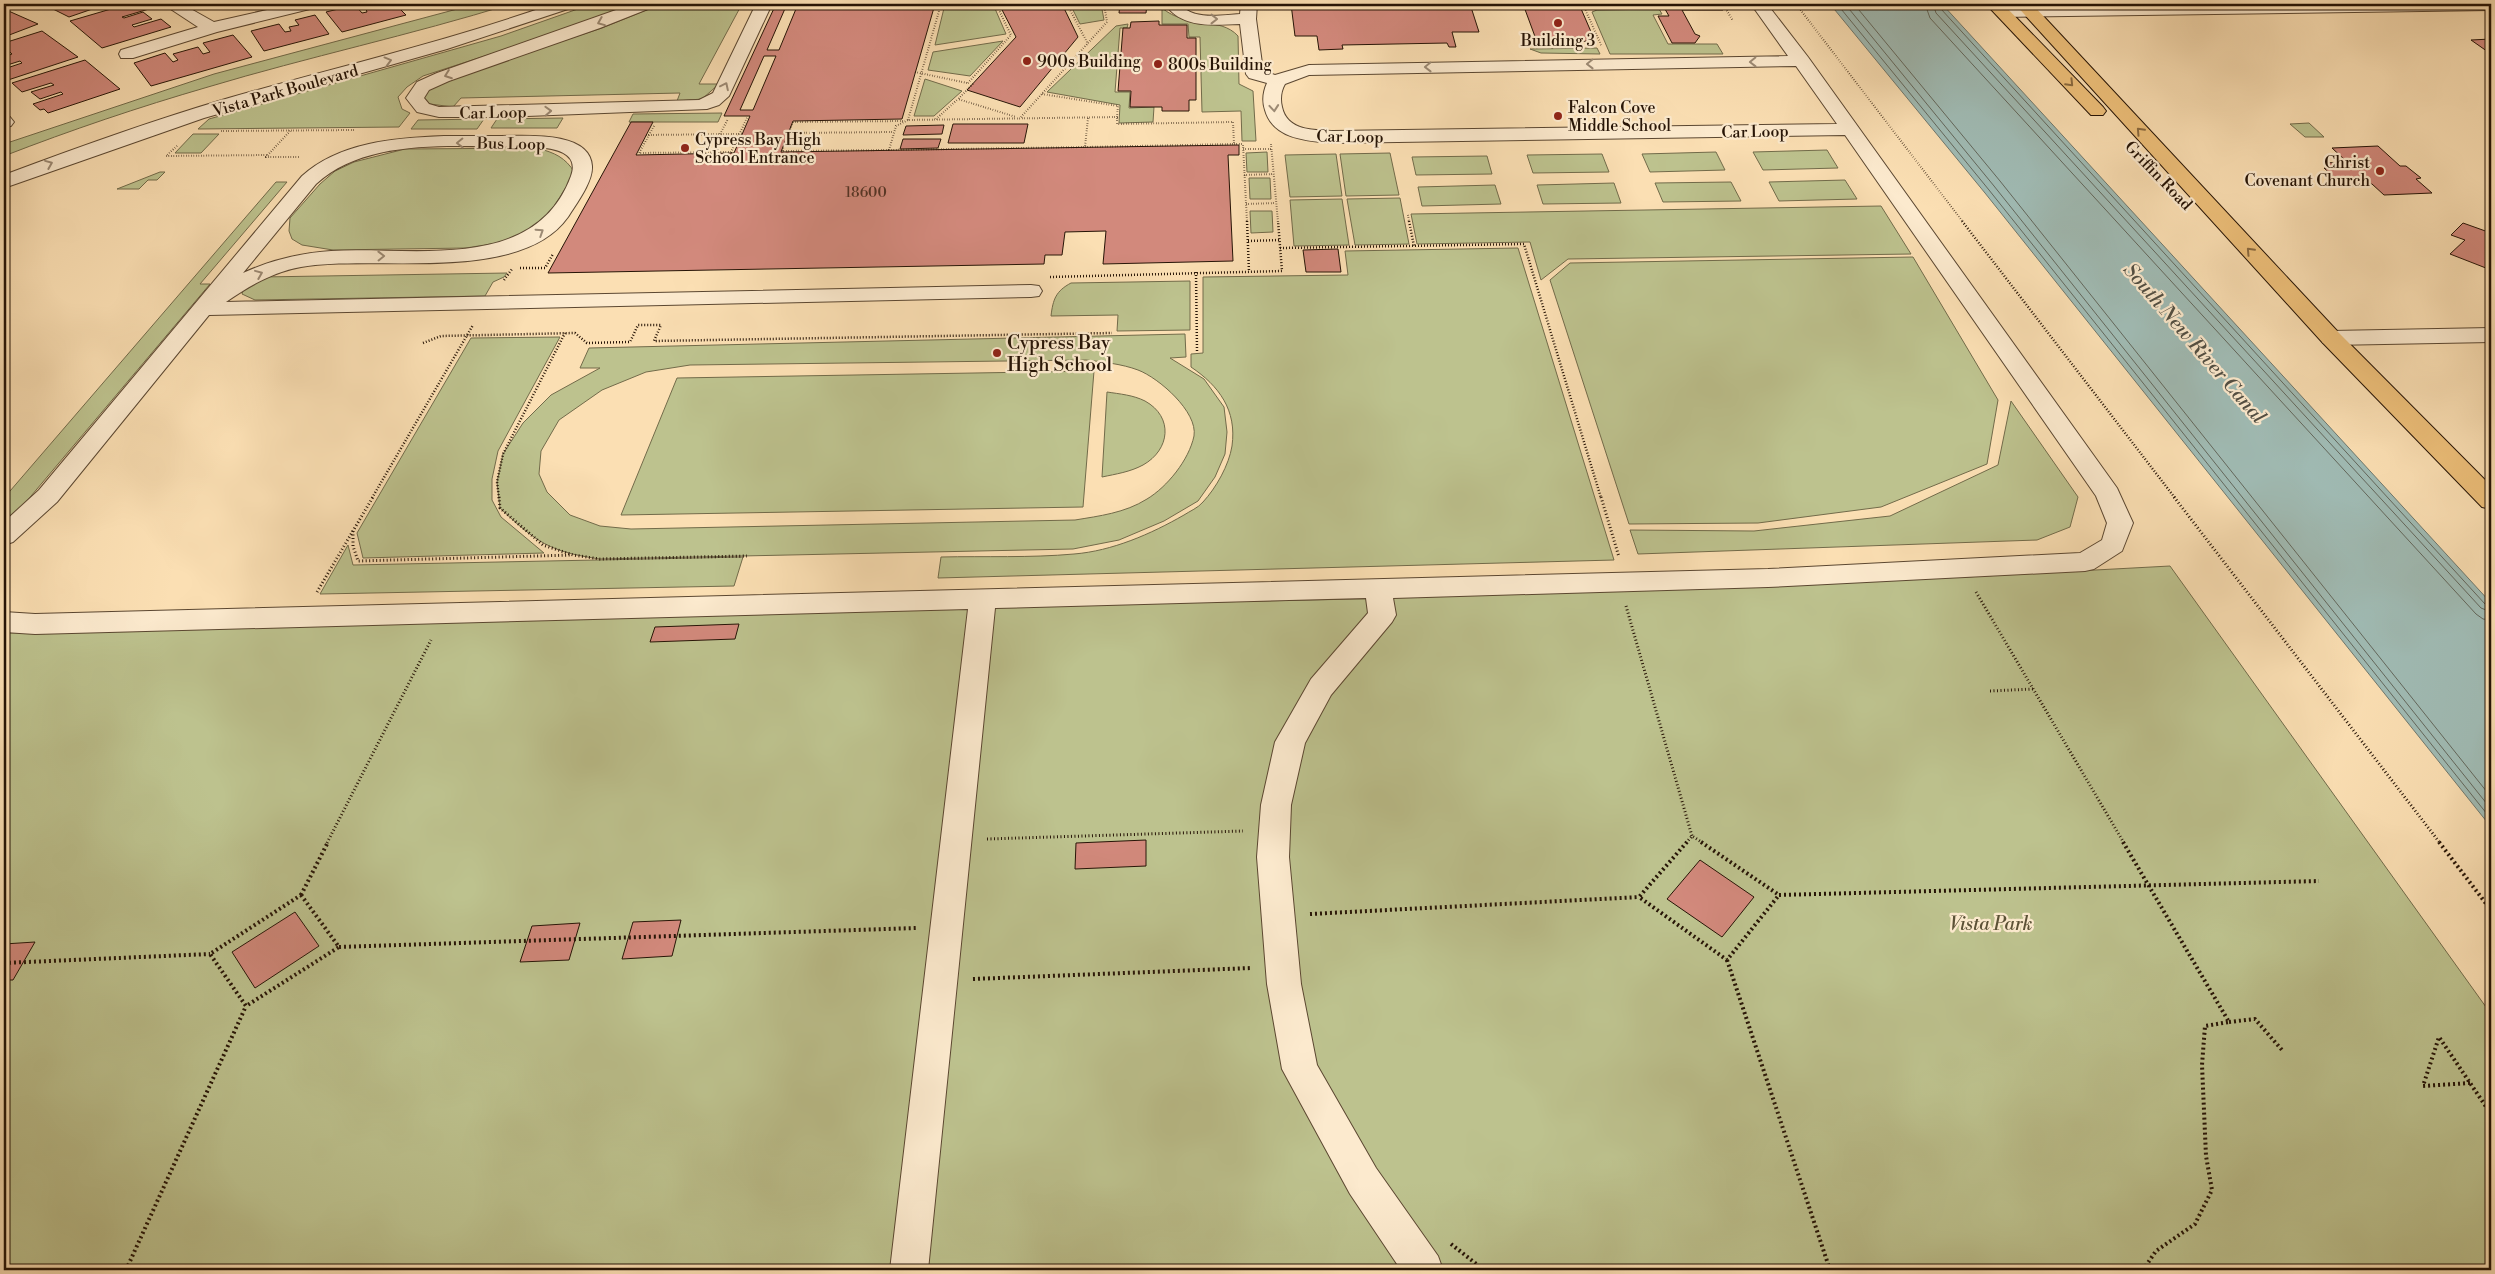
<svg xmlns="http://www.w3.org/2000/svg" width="2495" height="1274" font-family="'Libre Bodoni',serif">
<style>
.green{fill:#bdc28e;stroke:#726b4a;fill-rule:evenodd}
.water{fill:#a0bbb4;stroke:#6f786e}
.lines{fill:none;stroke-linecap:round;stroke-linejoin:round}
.shore{stroke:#63685d;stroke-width:1}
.building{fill:#d2897c;stroke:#261406;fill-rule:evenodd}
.minor-casing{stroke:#5b4731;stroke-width:2}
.major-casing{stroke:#261406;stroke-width:2}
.path-far3{stroke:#261406;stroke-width:2;stroke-dasharray:0.5 2;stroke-linecap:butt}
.path-far2{stroke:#261406;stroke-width:2.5;stroke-dasharray:1 2;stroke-linecap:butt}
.path-far1{stroke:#261406;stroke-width:3;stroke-dasharray:1 2.5;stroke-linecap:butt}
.path{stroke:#261406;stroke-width:4;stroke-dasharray:2 3;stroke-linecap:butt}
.minor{fill:#fceace;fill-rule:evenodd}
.major{fill:#eec07a;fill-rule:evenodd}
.oneway{stroke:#9c8a74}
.oneway2{stroke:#8a6a40}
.poi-dot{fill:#8f2418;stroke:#fceace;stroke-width:2}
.labels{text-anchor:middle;stroke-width:4.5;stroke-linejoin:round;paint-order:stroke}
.far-number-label{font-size:14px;fill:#513124}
.far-poi-label{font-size:16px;fill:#261406;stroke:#fceace;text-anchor:start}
.far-street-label{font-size:16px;fill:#261406;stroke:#fceace}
.poi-label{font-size:19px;fill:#261406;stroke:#fceace;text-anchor:start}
.park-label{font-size:19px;font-style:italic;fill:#5b5136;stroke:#fceace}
.water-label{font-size:20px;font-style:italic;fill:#514e43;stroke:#fceace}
</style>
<rect width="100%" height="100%" fill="#fbdfb3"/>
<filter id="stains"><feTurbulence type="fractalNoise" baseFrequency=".004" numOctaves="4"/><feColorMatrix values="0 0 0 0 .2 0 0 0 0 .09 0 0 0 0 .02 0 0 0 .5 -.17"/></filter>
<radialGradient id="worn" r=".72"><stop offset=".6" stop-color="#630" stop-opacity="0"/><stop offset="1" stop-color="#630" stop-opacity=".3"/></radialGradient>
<g class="green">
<path d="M476 4H511C411 35 308 57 208 87 139 107 71 130 4 156V144L214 74Z"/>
<path d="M592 4H636L571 28 423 76 407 87 398 97 402 109 410 113 399 127 198 129 209 119 501 36Z"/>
<path d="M661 4H742L699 84H719L702 99 677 101 680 93 461 98 453 107 430 104 422 99 425 90 437 82 602 28Z"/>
<path d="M945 4H993L1006 34 935 45Z"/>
<path d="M1070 4H1101L1104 20 1080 24Z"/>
<path d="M1162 8C1187 29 1220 16 1238 36L1239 84 1253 91 1256 141H1242L1241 111 1202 112 1200 37H1189L1188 24H1162Z"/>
<path d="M1659 9 1662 14 1653 15 1668 44H1717L1723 54H1610L1592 12 1597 10Z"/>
<path d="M1128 24 1127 28H1120L1115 92H1130L1129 108 1154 107 1153 122 1119 123 1120 105 1047 92 1116 26Z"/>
<path d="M1003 41 970 76 928 70 933 52Z"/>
<path d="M1597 48 1600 54 1541 53 1530 49Z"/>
<path d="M925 79 962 91 934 116H914Z"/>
<path d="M722 113 718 122H629L633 114Z"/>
<path d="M563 118 557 128H491L497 119Z"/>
<path d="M484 119 477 129H411L418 120Z"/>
<path d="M2309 123 2324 137H2305L2290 124Z"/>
<path d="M193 134H219L201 153H175Z"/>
<path d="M537 148C555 153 565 157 575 173L546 219 528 232 503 242 466 248 333 250 302 245 292 239 289 231 290 218 320 184 335 171 354 162 405 149Z"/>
<path d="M1827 150 1838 168 1763 170 1753 152Z"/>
<path d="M1267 152 1268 172H1247L1246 153Z"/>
<path d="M1716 152 1725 170 1650 172 1642 154Z"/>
<path d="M1390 153 1399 195 1346 196 1340 154Z"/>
<path d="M1336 154 1342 196 1290 197 1285 155Z"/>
<path d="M1602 154 1609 172 1533 173 1527 155Z"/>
<path d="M1487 156 1492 174 1416 175 1412 157Z"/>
<path d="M160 172H165L157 180H148L139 189H117Z"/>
<path d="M1249 178H1270L1271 199H1250Z"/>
<path d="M1845 180 1857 199 1779 201 1769 182Z"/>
<path d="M276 182H287L200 284H210L15 515 4 522V498Z"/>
<path d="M1731 182 1741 201 1663 202 1655 183Z"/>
<path d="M1614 183 1621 203 1543 204 1537 185Z"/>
<path d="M1495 185 1501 204 1422 206 1418 187Z"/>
<path d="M1400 198 1409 244 1355 245 1347 199Z"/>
<path d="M1342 199 1349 245 1294 246 1290 200Z"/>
<path d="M1881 206 1911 254 1568 259 1541 280 1530 242 1417 244 1411 214Z"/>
<path d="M1250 211H1272L1273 232 1251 233Z"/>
<path d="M1518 248 1614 560 938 578 941 557C985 556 1030 558 1074 554 1112 551 1151 534 1184 515 1190 511 1198 508 1203 502 1216 488 1229 465 1232 446 1237 410 1219 386 1191 367V354L1203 353V277L1348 275 1345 251Z"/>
<path d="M1913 257 1998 400 1987 464 1881 507 1758 523 1629 524 1550 280 1570 263Z"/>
<path d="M507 273 504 277 493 282 485 296 255 300 242 294 244 287 261 277Z"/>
<path d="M1190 281V330L1117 331 1118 315 1051 316C1053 299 1056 291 1071 283Z"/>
<path d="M1185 334 1186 357 1170 358 1204 379 1224 407 1227 432 1225 454 1215 477 1198 501 1164 521 1119 540 1073 549 600 559C550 552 536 542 500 508L497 482 503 454 523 423 551 395 600 368H580L589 348ZM1086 360C1103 362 1122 364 1138 370 1159 378 1198 412 1194 436 1189 460 1167 487 1147 499 1125 513 1099 516 1075 520L631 529 600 526 570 515 547 492 539 474 541 451 559 420 602 390 646 372 690 365Z"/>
<path d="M560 337 498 451 492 479V500L501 517 544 553 363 558 357 533 471 338Z"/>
<path d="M1094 371 1083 507 621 515 677 378Z"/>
<path d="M1107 392C1120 394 1133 395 1145 401 1174 417 1170 450 1143 465 1130 472 1116 474 1102 477Z"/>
<path d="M2011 401 2078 497 2070 527 2037 540 1638 554 1630 530 1754 531 1890 516 1998 465Z"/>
<path d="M348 545 353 565 743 557 734 586 320 594Z"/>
<path d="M2170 566 2491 1014V1270H4V633L921 608 1358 599 1965 577Z"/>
</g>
<path class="water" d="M1830 4H1942L2491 603V827L1985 193Z"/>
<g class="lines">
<g class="shore">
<path d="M1837 4 1989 190 2491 819"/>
<path d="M1845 4 1994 186 2491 809"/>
<path d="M1854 4 2000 181 2491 797"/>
<path d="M1925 4 1930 18 2476 614 2483 619 2491 620"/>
<path d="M1933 4 1936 13 2481 608 2491 612"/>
<path d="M1939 4 1941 9 2485 604 2491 606"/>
</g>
</g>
<g class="building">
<path d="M43 4H107L69 17Z"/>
<path d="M128 4H143L149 9 122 17 124 18 143 12 152 19 132 25 134 27 161 19 171 27 102 48 70 21Z"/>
<path d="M372 4H395L406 15 342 32 326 12 355 5 362 13 367 12 366 9 375 7Z"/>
<path d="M776 4H787L767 50H779L798 4H935L902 119 793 121 781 152 1239 145V155H1228L1233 261 1103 264 1106 231 1065 232 1062 255H1045L1044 264 548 273 631 122H653L636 155 734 153 750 116H724ZM764 56H776L753 110H740Z"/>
<path d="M999 4H1062L1078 37 1020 107 967 90 1016 37Z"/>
<path d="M1120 4H1147L1146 13H1119Z"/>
<path d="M1291 4H1470L1479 32H1452L1456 47H1449L1447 43 1342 45 1343 49 1319 50 1317 36H1295Z"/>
<path d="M1523 4H1605H1579L1595 41 1537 42Z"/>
<path d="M1662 4H1719L1723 10H1682L1695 34 1700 36 1695 43H1672L1658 16H1669Z"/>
<path d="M4 9 38 24 4 37Z"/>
<path d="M315 15 329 34 264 51 251 31 279 24 285 32 291 31 289 27 299 25 295 20Z"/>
<path d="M1159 21V25H1187V38H1196V100H1189V111H1162V107H1130L1131 91H1118L1123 28H1130L1131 22Z"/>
<path d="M42 31 78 57 8 80 4 77V69L22 63 20 61 4 66V57L12 54 10 52 4 54V43Z"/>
<path d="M233 35 252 57 151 86 134 63 165 53 173 62 178 60 173 54 198 47 203 54 210 52 203 43Z"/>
<path d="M2491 39V54L2471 40Z"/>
<path d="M85 60 120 89 48 113 44 109 40 110 33 104 63 94 61 92 40 99 31 92 54 85 51 83 22 92 12 83Z"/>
<path d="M953 124H1028L1024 143H948Z"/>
<path d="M944 125 942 134 903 135 906 126Z"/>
<path d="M903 139H941L938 148 900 149Z"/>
<path d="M2378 146 2400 166H2406L2421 178 2416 179 2432 193 2384 195 2372 184 2350 186 2344 181 2337 180 2324 168 2330 169 2325 163 2347 162 2332 148Z"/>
<path d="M2463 223 2491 233V270L2450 254 2465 240 2451 235Z"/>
<path d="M1338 249 1341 272H1306L1303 250Z"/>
<path d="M739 624 735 639 650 642 655 627Z"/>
<path d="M1146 840V866L1075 869 1076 843Z"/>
<path d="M1700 860 1754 897 1722 937 1667 899Z"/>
<path d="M295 912 319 946 255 988 232 952Z"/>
<path d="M681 920 672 956 622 959 633 922Z"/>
<path d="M580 923 569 960 520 962 532 926Z"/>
<path d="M35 942 13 980H4V944Z"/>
</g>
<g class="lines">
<g class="minor-casing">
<g id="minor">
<path d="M163 4H182L214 22 293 4H320L318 7 217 32 133 58H121L119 54 121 50 198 27Z"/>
<path d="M553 4H576L574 7 447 49 204 118 4 188V175C76 148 148 122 222 100 333 68 445 42 553 4Z"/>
<path d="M633 4H655L653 7 600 28 449 81 429 90 424 98 429 104 439 107 699 100 713 93 756 4H772L729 96 719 105 707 109 499 117H439L417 112 406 98 417 82 437 73Z"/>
<path d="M1165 4H1181C1192 21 1223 15 1240 14L1241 4H1257L1256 19 1263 71 1275 75 1309 65 1788 56 1751 4H1767L1808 57 2117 488 2133 523 2122 551 2094 569 2085 571 1768 587 1393 598 1396 615 1392 622 1331 695 1305 743 1291 805 1289 857 1301 984 1317 1065 1376 1168 1438 1256 1443 1270H1401L1350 1194 1282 1069 1267 984 1257 857 1261 805 1275 742 1311 679 1368 613 1366 598 995 608 928 1270H890L968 609 35 634 4 632V612L35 614 1768 569 2080 553 2102 540 2107 523 2096 496 1845 135 1333 143C1307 141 1273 139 1265 110 1262 101 1263 92 1267 83L1249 78 1246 74 1240 24C1213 25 1182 29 1165 4ZM1796 66 1837 124 1333 131C1314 130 1287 131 1282 107 1280 99 1281 91 1285 84L1309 75Z"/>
<path d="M2240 4H2491V10L2002 17 1994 12 2002 7Z"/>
<path d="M4 116 10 117 14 122 11 126 4 127Z"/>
<path d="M444 136C462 136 481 136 500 136 524 136 590 130 592 166 593 182 576 204 568 217 520 285 373 254 301 267 273 272 249 286 226 302L1031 285 1039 286 1042 291 1039 296 1031 297 209 315 57 502 13 542 4 545V522L39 490 302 176C340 142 395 138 444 136ZM535 147C553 148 580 152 571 176 535 274 413 246 331 251 301 253 271 260 243 273L316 184C370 134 467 148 535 147Z"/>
<path d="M2491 328V342L2331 345 2323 343 2320 338 2323 333 2331 331Z"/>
</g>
</g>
<g class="major-casing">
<g id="major">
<path d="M1986 4H2003L2103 107 2106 111 2103 115H2091Z"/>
<path d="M2015 4H2032L2339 333 2491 486V509L2482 507 2323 343Z"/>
</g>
</g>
<g class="path-far3">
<path d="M1067 4 1088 44"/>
<path d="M1723 4 1733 21"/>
<path d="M1796 4 1963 222"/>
<path d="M1601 45 1585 9 1658 8"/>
<path d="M915 72 967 83"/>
<path d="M968 83 1011 35 996 4"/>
<path d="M973 84 958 99 1016 117"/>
<path d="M1042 94 1118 106 1117 117 908 120 896 126 889 150 1085 147 1088 118"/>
<path d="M1021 117 1107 22 1104 4"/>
<path d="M936 119 958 99"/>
<path d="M908 120 941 4"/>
<path d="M654 126 639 153 731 152 747 118"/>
<path d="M221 131 355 130"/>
<path d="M290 131 266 157H299"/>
<path d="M789 133 894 132"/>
<path d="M720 134 728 119"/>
<path d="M646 135 742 134"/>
<path d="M1234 144H1243L1247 222"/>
<path d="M1271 144 1278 222"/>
<path d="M177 146 166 156 268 155"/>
<path d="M1085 147 1234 144 1233 122 1117 124V118"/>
<path d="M1243 149H1271"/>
<path d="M889 150 782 151 793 122 904 121"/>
<path d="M1244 175 1274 174"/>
<path d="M1246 204 1276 203"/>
<path d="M1408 215 1409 222"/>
</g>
<g class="path-far2">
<path d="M1247 221 1249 272"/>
<path d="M1409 221 1414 246"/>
<path d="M1962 221 2175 498"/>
<path d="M1248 241 1279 240"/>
<path d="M1280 248 1524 244 1601 498"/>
<path d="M520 268H545L553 254"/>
<path d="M1196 272 1197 351"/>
<path d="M1050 277 1282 271 1278 221"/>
<path d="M504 280 512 269"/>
<path d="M423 343 441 336 575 333 587 343 630 342 638 325H661L654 341 1112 333"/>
<path d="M372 498 473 325"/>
<path d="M499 498 497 482 503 454 565 333"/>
</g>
<g class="path-far1">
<path d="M499 497 500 508 543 545 573 555 600 559 747 556"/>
<path d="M1601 497 1619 557"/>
<path d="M2174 497 2440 843"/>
<path d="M353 531V546L358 561 572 555"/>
<path d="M317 592 373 497"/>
<path d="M1976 592 2124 843"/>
<path d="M1626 606 1692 836"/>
<path d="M1990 691 2033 689"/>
<path d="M987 839 1243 831"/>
<path d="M327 843 431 640"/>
<path d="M1686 843 1692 836 1703 843"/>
</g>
<g class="path">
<path d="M1687 842 1639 897 1727 960 1779 895"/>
<path d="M1701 842 1779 895"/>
<path d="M2123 842 2229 1022 2205 1026 2202 1065 2206 1156 2212 1190 2195 1224 2156 1251 2143 1270"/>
<path d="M2439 842 2491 910"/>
<path d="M301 895 328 842"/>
<path d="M301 895 339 947 246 1006 210 954Z"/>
<path d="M1779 895 2319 881"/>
<path d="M1310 914 1639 897"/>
<path d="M339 947 916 928"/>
<path d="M1727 960 1830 1270"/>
<path d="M4 963 210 954"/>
<path d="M973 979 1251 968"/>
<path d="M2229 1022 2255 1019 2282 1050"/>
<path d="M2470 1083 2423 1086 2439 1037 2491 1114"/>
<path d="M1451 1244 1484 1270"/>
<path d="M126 1270 246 1006"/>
</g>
<use href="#minor" class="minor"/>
<use href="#major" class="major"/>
</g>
<defs><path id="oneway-chevron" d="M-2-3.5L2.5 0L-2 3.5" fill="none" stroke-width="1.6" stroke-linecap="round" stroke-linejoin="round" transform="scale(1.25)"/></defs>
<g class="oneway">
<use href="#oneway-chevron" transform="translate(1214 19)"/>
<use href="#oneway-chevron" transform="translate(601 22) rotate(158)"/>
<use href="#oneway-chevron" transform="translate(388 61) rotate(-15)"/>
<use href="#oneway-chevron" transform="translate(1753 62) rotate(179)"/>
<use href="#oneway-chevron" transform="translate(1590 64) rotate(179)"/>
<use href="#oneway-chevron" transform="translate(1428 67) rotate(179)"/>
<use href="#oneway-chevron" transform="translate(448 75) rotate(160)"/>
<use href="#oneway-chevron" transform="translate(725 86) rotate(-64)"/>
<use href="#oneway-chevron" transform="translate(1274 108) rotate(85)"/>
<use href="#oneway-chevron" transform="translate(548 111) rotate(-2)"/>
<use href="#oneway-chevron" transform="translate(460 143) rotate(179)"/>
<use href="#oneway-chevron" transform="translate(49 164) rotate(-22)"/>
<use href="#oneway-chevron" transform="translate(540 232) rotate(-33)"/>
<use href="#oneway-chevron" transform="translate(381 256) rotate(-1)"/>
<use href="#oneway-chevron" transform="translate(259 274) rotate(-22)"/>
</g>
<g class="oneway2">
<use href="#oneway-chevron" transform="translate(2070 83) rotate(46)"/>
<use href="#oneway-chevron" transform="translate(2140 131) rotate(-133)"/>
<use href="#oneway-chevron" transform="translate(2250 251) rotate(-133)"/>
</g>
<g class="poi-dot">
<circle cx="1558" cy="23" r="5"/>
<circle cx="1027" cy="61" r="5"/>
<circle cx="1158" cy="64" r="5"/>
<circle cx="1558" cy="116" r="5"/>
<circle cx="685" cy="148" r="5"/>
<circle cx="2380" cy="171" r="5"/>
<circle cx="997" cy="353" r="5"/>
</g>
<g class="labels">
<g class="far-number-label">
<text x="866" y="197">18600</text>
</g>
<g class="far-poi-label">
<text x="1558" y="46" text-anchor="middle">Building 3</text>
<text x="1037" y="67">900s Building</text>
<text x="1168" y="70">800s Building</text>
<text x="1568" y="113">Falcon Cove<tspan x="1568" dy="18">Middle School</tspan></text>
<text x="695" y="145">Cypress Bay High<tspan x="695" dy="18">School Entrance</tspan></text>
<text x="2370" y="168" text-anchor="end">Christ<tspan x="2370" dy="18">Covenant Church</tspan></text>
</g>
<g class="far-street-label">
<text transform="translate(285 90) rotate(-16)" y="6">Vista Park Boulevard</text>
<text transform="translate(493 112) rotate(-1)" y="6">Car Loop</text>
<text transform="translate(1755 131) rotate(-1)" y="6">Car Loop</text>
<text transform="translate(1350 136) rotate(1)" y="6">Car Loop</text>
<text transform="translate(511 143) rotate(1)" y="6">Bus Loop</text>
<text transform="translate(2159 175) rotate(46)" y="6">Griffin Road</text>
</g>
<g class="poi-label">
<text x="1007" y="349">Cypress Bay<tspan x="1007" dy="22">High School</tspan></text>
</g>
<g class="park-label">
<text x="1991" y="930">Vista Park</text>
</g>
<g class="water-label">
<text transform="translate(2195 343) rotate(49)" y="7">South New River Canal</text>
</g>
</g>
<rect width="2495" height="1274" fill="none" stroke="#fbdfb3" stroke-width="20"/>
<rect x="5" y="5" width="2485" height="1264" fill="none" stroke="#261406" stroke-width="2.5"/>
<rect x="10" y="10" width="2475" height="1254" fill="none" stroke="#261406"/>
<rect width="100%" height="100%" filter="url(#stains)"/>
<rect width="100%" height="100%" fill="url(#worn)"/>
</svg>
